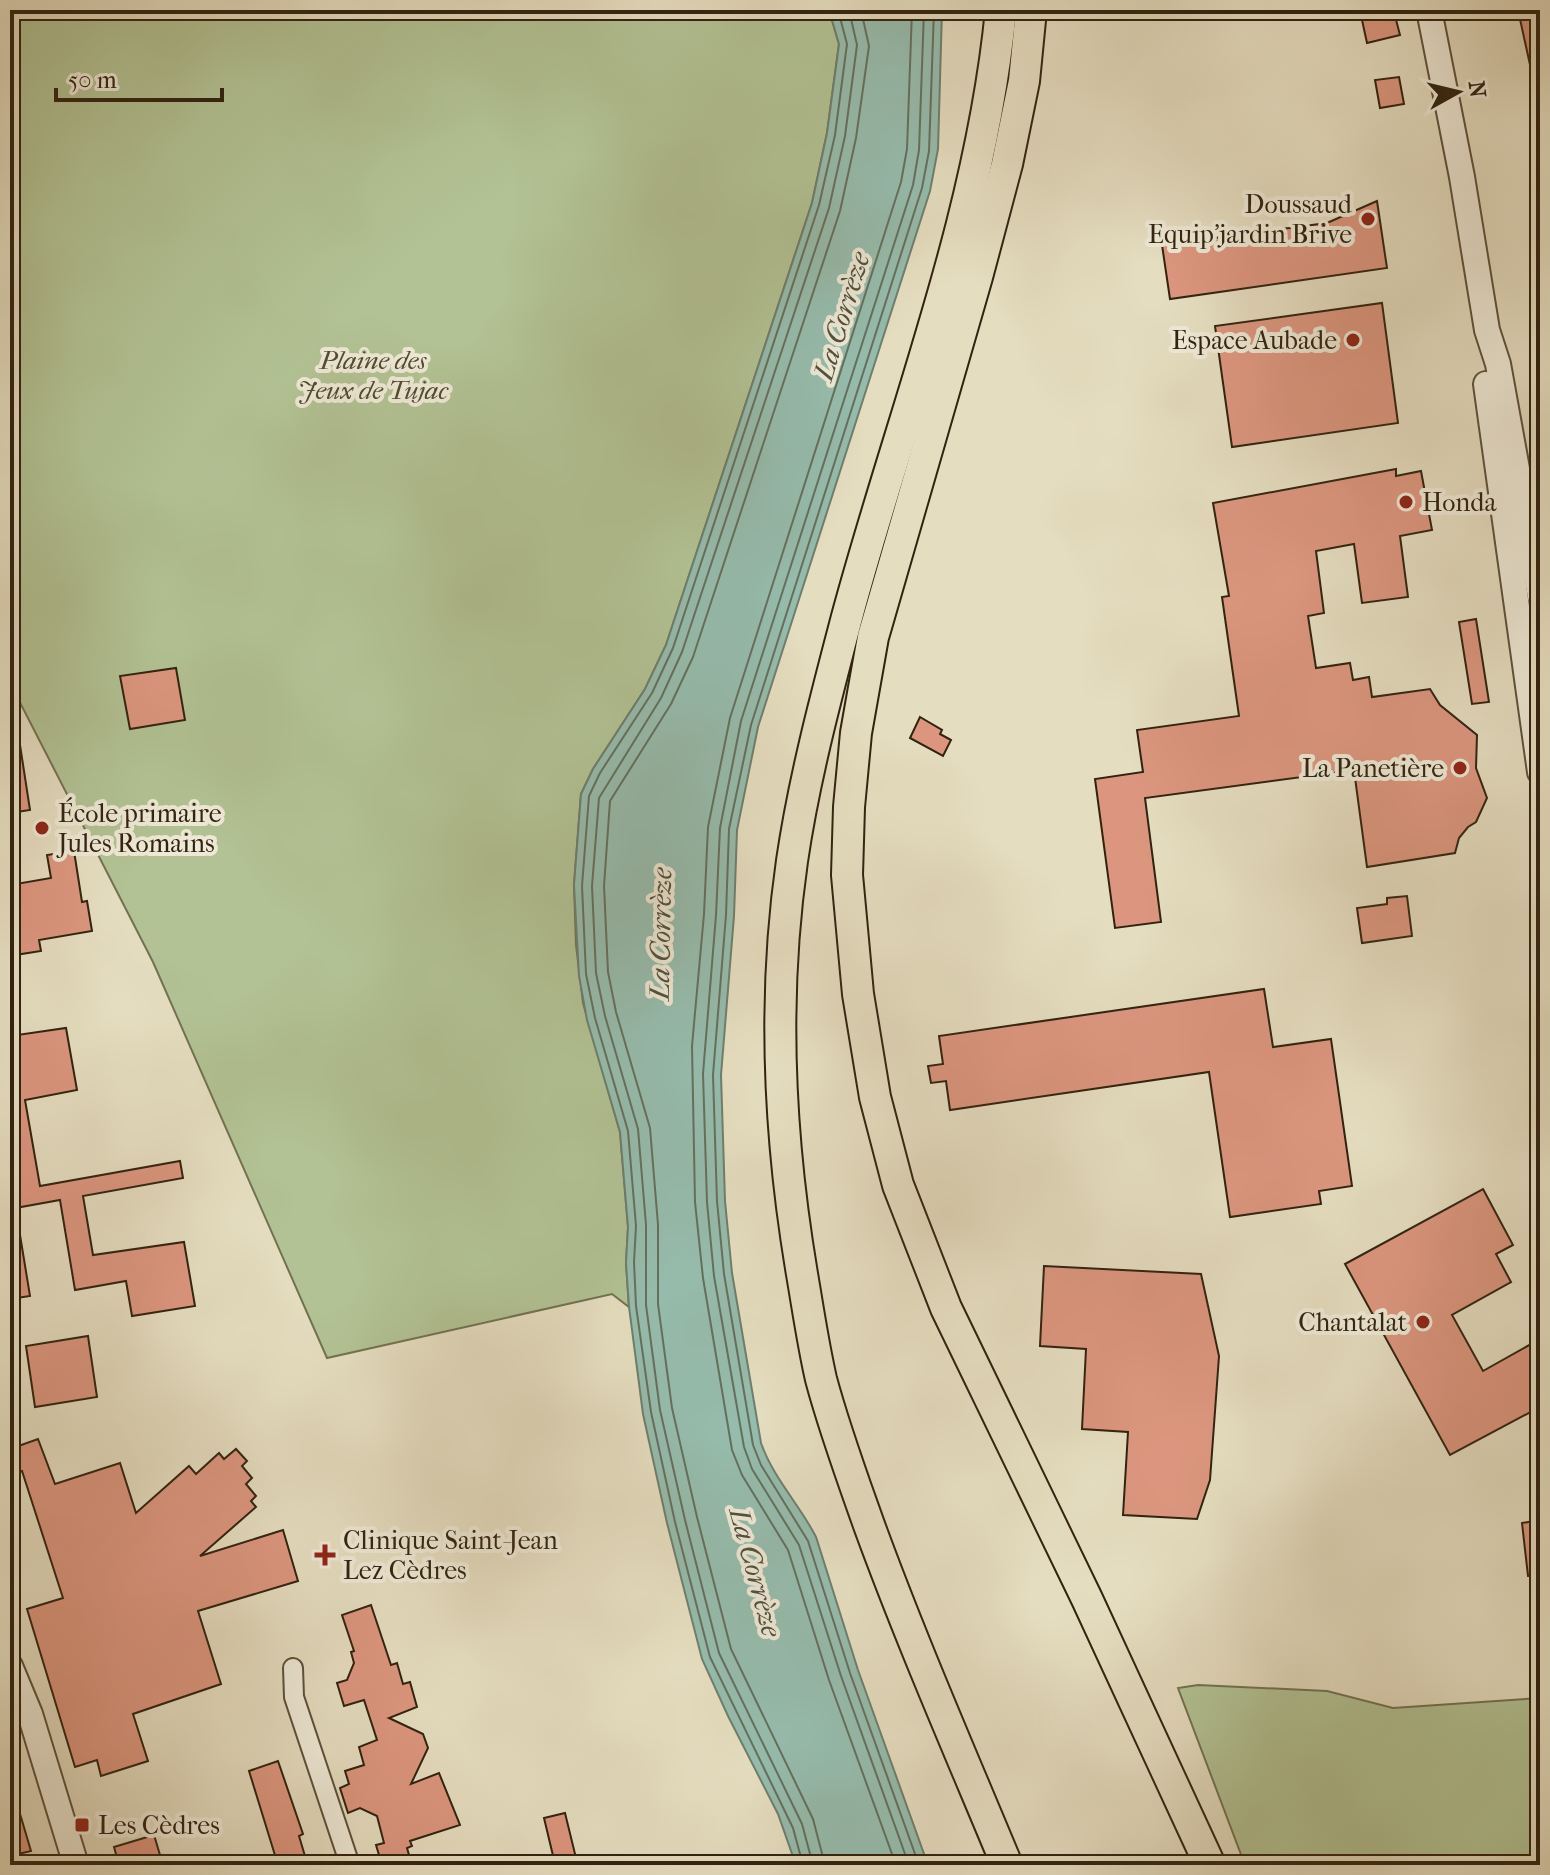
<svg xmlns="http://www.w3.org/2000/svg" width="1550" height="1875" font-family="'IM FELL French Canon',serif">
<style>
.green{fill:#b2c294;stroke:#727252;stroke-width:2}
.water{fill:#96bcad;stroke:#6e7f6e;stroke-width:2}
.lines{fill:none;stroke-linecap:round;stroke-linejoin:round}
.shore{stroke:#64705e;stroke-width:2}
.building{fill:#dc967f;stroke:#312310;stroke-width:2}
.minor-casing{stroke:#5e523c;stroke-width:22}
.tertiary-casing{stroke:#5e523c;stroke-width:28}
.trunk-casing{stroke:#312310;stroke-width:34}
.minor{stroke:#eee9d6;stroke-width:18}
.tertiary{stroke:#eee9d6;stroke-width:24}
.trunk{stroke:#e5ddc0;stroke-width:30}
.poi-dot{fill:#8f2418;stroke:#eee9d6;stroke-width:3}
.labels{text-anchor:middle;stroke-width:8;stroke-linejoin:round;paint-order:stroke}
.poi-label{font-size:26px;fill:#312310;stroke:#eee9d6;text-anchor:end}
.park-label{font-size:26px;font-style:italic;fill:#514b31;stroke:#eee9d6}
.water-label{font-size:28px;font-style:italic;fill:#4f513f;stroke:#eee9d6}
</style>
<rect width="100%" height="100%" fill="#e5ddc0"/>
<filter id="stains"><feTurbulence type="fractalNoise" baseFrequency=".0025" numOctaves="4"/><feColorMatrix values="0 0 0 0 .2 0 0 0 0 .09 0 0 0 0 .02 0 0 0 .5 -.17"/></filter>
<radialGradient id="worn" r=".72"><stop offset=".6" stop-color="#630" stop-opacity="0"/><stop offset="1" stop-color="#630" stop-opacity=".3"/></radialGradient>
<g class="green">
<path d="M10 10H829L839 44 827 133 812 203 666 645 645 689 593 769 581 794 574 885 576 945 583 1003 620 1132 628 1227 626 1263 629 1307 612 1294 327 1358 153 962 10 683Z"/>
<path d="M1198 1685 1327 1691 1393 1708 1540 1698V1865H1245L1178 1688Z"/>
</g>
<path class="water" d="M829 10H942L938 149 930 191 758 727 737 830 734 916 721 1075 725 1201 732 1273 761 1443C773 1478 800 1505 816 1537L858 1670 928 1865H796L778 1814 728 1716 702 1659 667 1523 643 1414 629 1307 626 1263 628 1227 620 1132 587 1020 579 976 574 885 581 794 593 769 645 689 666 645 812 203 827 133 839 44Z"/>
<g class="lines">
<g class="shore">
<path d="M803 1865 793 1828 710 1657 675 1522 651 1412 636 1306 634 1262 636 1226 628 1131 595 1018 586 974 582 886 589 796 600 773 652 693 673 648 819 205 835 135 847 44 838 10"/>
<path d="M813 1865 802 1824 719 1653 685 1520 660 1410 646 1305V1225L638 1129 605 1016 596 973 592 886 599 798 661 698 682 652 829 208 845 136 857 45 849 10"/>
<path d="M825 1865 813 1819 731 1649 697 1517 672 1408 658 1304V1225L650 1128 616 1012 608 972 604 886 610 801 671 704 693 657 840 211 856 138 869 46 861 10"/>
<path d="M896 1865 829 1680 788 1550 742 1475 732 1450 703 1278 695 1202 692 1046 704 914 708 827 730 718 901 182 907 149 912 10"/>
<path d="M909 1865 841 1676 799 1545 752 1469 744 1447 714 1276 707 1202 703 1074 716 915 720 828 741 721 913 185 919 150 924 10"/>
<path d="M919 1865 850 1673 808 1541 761 1465 753 1445 724 1274 717 1201 713 1075 726 915 729 829 751 725 922 188 929 151 934 10"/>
</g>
</g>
<g class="building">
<path d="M1518 10H1540V73L1532 74Z"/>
<path d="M1394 12 1400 35 1367 43 1362 20Z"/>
<path d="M1399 77 1404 104 1380 108 1375 80Z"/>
<path d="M1377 201 1387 268 1170 299 1162 245 1327 223Z"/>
<path d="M1382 303 1398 423 1232 447 1215 326Z"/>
<path d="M1396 469V476L1421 471 1432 530 1400 536 1408 597 1362 603 1354 544 1316 551 1324 613 1308 616 1316 668 1350 663 1353 680 1369 677 1372 697 1430 689 1440 705 1477 735 1476 768 1487 798 1476 822 1468 827 1459 838 1455 853 1367 867 1354 770 1145 798 1161 922 1115 928 1095 779 1143 772 1137 730 1239 716 1222 597 1229 596 1213 503Z"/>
<path d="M1476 619 1489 702 1472 704 1459 622Z"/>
<path d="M176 668 185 720 130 729 120 676Z"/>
<path d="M920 717 942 730 940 734 951 740 943 756 910 738Z"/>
<path d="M20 745 30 810 10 813V746Z"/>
<path d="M74 851 82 902 87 901 92 931 39 940 41 951 15 955 10 926V885L51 878 47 855Z"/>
<path d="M1407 896 1412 936 1362 943 1357 908 1387 904V898Z"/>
<path d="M1264 989 1273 1047 1331 1039 1352 1186 1319 1191 1321 1204 1230 1217 1209 1072 950 1110 946 1081 931 1083 928 1066 943 1064 939 1036Z"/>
<path d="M66 1028 77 1090 25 1100 40 1186 180 1161 183 1178 83 1196 93 1255 184 1242 195 1306 132 1316 126 1281 75 1290 60 1200 10 1209V1036Z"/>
<path d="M1483 1189 1513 1245 1496 1254 1511 1282 1452 1315 1483 1371 1540 1339V1407L1450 1455 1345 1264Z"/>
<path d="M20 1235 30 1296 10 1299V1236Z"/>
<path d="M1044 1266 1201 1274 1219 1356 1210 1480 1197 1519 1123 1515 1128 1432 1082 1429 1086 1349 1040 1346Z"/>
<path d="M88 1336 97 1397 35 1407 26 1346Z"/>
<path d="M38 1439 55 1484 120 1463 136 1513 189 1466 196 1474 219 1453 224 1459 236 1449 247 1461 242 1466 252 1478 246 1484 256 1496 251 1501 256 1507 200 1556 283 1530 298 1581 198 1611 221 1684 133 1714 148 1761 101 1776 97 1760 75 1767 27 1609 63 1598 22 1471 10 1475V1449Z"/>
<path d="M1540 1520V1575L1528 1576 1522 1523Z"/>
<path d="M371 1605 391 1665 397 1663 403 1684 410 1682 417 1707 389 1718 423 1734 428 1748 411 1784 439 1773 460 1825 410 1841 412 1846 407 1848 412 1865H382L376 1845 384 1843 377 1816 360 1808 348 1813 340 1788 349 1784 345 1771 364 1765 359 1747 377 1740 364 1700 344 1706 337 1683 347 1680 354 1663 351 1652 354 1651 342 1615Z"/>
<path d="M278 1761 303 1834 299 1836 305 1856 278 1865 249 1771Z"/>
<path d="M15 1797 31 1851 10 1856V1798Z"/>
<path d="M565 1813 576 1858 555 1864 544 1818Z"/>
<path d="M154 1835 163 1865H119L114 1847Z"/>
</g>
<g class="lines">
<g class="minor-casing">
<path id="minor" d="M293 1668 294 1697 350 1865"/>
</g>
<g class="tertiary-casing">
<g id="tertiary">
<path d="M1429 10 1462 177 1487 330 1498 364 1540 596"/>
<path d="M1486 384 1540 772"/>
<path d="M10 1666 30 1714 76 1865"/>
</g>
</g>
<g class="trunk-casing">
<g id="trunk">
<path d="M1001 10C981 218 901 416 847 617 826 697 804 779 792 861 772 999 779 1138 802 1274 808 1309 813 1344 821 1379 834 1428 852 1477 869 1525 911 1640 960 1752 1007 1865"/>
<path d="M1031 10 1024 81 1007 164 977 277 873 637 856 733 849 807 847 875 858 994 875 1097 898 1185 946 1308 1087 1599 1210 1865"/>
</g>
</g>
<use href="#minor" class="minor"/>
<use href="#tertiary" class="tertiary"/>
<use href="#trunk" class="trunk"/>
</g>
<g class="poi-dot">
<circle cx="1368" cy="219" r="8"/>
<circle cx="1353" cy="340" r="8"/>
<circle cx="1406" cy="502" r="8"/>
<circle cx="1460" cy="768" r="8"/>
<circle cx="42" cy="828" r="8"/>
<circle cx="1423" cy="1322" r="8"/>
<path d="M321 1543h8v8h8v8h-8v8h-8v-8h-8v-8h8z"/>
<rect x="74" y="1817" width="16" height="16" rx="4"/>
</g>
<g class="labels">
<g class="poi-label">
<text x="1352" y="213">Doussaud<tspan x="1352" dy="30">Equip'jardin Brive</tspan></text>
<text x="1337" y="349">Espace Aubade</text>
<text x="1422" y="511" text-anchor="start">Honda</text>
<text x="1444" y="777">La Panetière</text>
<text x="58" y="822" text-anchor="start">École primaire<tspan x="58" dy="30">Jules Romains</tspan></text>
<text x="1407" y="1331">Chantalat</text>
<text x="343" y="1549" text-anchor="start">Clinique Saint-Jean<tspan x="343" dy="30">Lez Cèdres</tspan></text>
<text x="98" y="1834" text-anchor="start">Les Cèdres</text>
</g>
<g class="park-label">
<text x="373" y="369">Plaine des<tspan x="373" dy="30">Jeux de Tujac</tspan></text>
</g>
<g class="water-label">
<text transform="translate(841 316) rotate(-73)" y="10">La Corrèze</text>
<text transform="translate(660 934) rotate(-89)" y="10">La Corrèze</text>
<text transform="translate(756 1572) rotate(75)" y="10">La Corrèze</text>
</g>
</g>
<rect width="1550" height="1875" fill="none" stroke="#e5ddc0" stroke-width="40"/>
<rect x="12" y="12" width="1526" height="1851" fill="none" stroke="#312310" stroke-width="4"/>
<rect x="20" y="20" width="1510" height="1835" fill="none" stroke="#312310" stroke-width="2"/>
<g transform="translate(1458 92) rotate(82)" stroke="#eee9d6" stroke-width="6" paint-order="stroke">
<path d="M0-6L14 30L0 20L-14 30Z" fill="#312310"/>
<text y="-12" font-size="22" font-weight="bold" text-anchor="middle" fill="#312310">N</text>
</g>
<path d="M56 88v12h166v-12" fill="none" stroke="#312310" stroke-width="4"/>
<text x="68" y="88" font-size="24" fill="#312310" stroke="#eee9d6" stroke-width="6" paint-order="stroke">50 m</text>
<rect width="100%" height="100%" filter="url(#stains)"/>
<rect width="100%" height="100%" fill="url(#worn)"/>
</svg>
